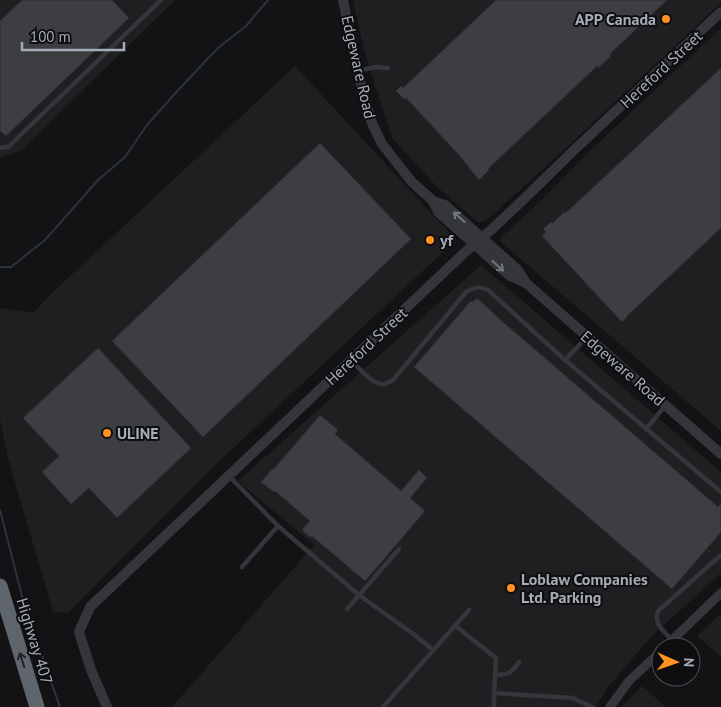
<svg xmlns="http://www.w3.org/2000/svg" width="721" height="707" font-family="'PT Sans',sans-serif">
<style>
.built{fill:#1f1f22}
.lines{fill:none;stroke-linecap:round;stroke-linejoin:round}
.stream{stroke:#28353a;stroke-width:2}
.building{fill:#3d3e42;stroke:#2d2e31}
.path{stroke:#3a3d41;stroke-width:1;stroke-dasharray:2.5 4;stroke-linecap:butt}
.service{stroke:#34363a;stroke-width:4.5}
.minor{stroke:#34363a;stroke-width:9}
.tertiary{stroke:#34363a;stroke-width:10}
.motorway{stroke:#5f656c;stroke-width:15}
.oneway{stroke:#72777e}
.oneway2{stroke:#222427}
.poi-dot{fill:#ff9221;stroke:#0e0e10;stroke-width:2}
.labels{text-anchor:middle;stroke-width:4;stroke-linejoin:round;paint-order:stroke}
.poi-label{font-size:16px;font-weight:bold;fill:#a4acb6;stroke:#0e0e10;text-anchor:start}
.street-label{font-size:16px;fill:#a4acb6;stroke:#0e0e10}
</style>
<rect width="100%" height="100%" fill="#131315"/>
<g class="built">
<path d="M0 0H175L21 151 0 158Z"/>
<path d="M353 0H721V3L565 149 487 220 479 223 438 188 392 138 364 51Z"/>
<path d="M721 28V431L501 242 500 238 534 207 595 146Z"/>
<path d="M295 66 456 240 212 468 68 613 53 612 8 458 0 419V308L33 313 51 294Z"/>
<path d="M481 265 721 472V573L652 636 608 687 596 707H172L314 545 238 481Z"/>
<path d="M721 613V657L697 636Z"/>
<path d="M642 686 666 707H621Z"/>
</g>
<g class="lines">
<g class="stream">
<path d="M0 267H11L45 240 98 180 125 157 147 125 180 88 218 48 246 26 268 0"/>
<path d="M0 510 25 608 60 707"/>
</g>
</g>
<g class="building">
<path d="M22 0H112L129 18 6 136 0 131V21Z"/>
<path d="M496 0H667L612 52 610 55 611 56 598 68 597 66 594 69 508 150 488 169 489 170 479 180 460 156 407 99 405 98 404 99 396 91 401 86 403 88Z"/>
<path d="M721 68V228L626 317V318L622 322 542 236 546 232 543 229 551 222 553 223 564 212 565 213 570 209Z"/>
<path d="M320 143 411 239 203 437 112 341Z"/>
<path d="M476 299H478L503 322 703 494 718 507 721 504V532L672 589 414 367 469 303 471 301 473 302Z"/>
<path d="M98 348 191 448 117 518 89 488 71 504 42 472 59 456 23 418Z"/>
<path d="M320 415 338 430 335 434 401 491 419 470 427 478 410 498 425 511 365 581 312 536 310 537 302 530 310 521 275 491 274 492 261 482 272 469 273 470Z"/>
</g>
<g class="lines">
<path class="path" d="M708 551 713 555"/>
<g class="service">
<path d="M358 71 375 67 388 68"/>
<path d="M0 148 8 147 161 0"/>
<path d="M351 360C359 368 373 386 385 384 387 383 391 381 393 380L466 292C474 287 479 286 488 290L565 360 721 492"/>
<path d="M565 360 586 338"/>
<path d="M646 429 665 406"/>
<path d="M229 476 278 526 359 595 416 636 433 650"/>
<path d="M242 567 278 526"/>
<path d="M347 609 399 549"/>
<path d="M456 624 458 628 496 658 494 693"/>
<path d="M672 640C664 631 653 624 658 611L721 555"/>
<path d="M495 675C510 675 511 673 519 662"/>
<path d="M383 707 469 610"/>
<path d="M494 707V693L573 698 592 707"/>
</g>
<g class="minor">
<path d="M665 647 721 593"/>
<path d="M610 707 629 681 661 651"/>
</g>
<g class="tertiary">
<path d="M343 0 362 90 372 123 382 144 412 182 433 201 445 205 518 270 526 283"/>
<path d="M433 201 438 212 510 276 526 283 721 454"/>
<path d="M107 707 91 670 79 632 90 607 463 254 491 230 525 198 571 153 721 12"/>
</g>
<path class="motorway" d="M0 586 37 707"/>
</g>
<defs><path id="oneway-shaft" d="M-6 0H5M1.5-3L5.5 0L1.5 3" fill="none" stroke-width="1.6" stroke-linecap="round" stroke-linejoin="round" transform="scale(1.25)"/></defs>
<g class="oneway">
<use href="#oneway-shaft" transform="translate(459 217) rotate(-138)"/>
<use href="#oneway-shaft" transform="translate(498 266) rotate(42)"/>
</g>
<use class="oneway2" href="#oneway-shaft" transform="translate(22 660) rotate(-107)"/>
<g class="poi-dot">
<circle cx="666" cy="19" r="5"/>
<circle cx="430" cy="240" r="5"/>
<circle cx="107" cy="433" r="5"/>
<circle cx="511" cy="588" r="5"/>
</g>
<g class="labels">
<g class="poi-label">
<text x="656" y="25" text-anchor="end">APP Canada</text>
<text x="440" y="246">yf</text>
<text x="117" y="439">ULINE</text>
<text x="521" y="585">Loblaw Companies<tspan x="521" dy="18">Ltd. Parking</tspan></text>
</g>
<g class="street-label">
<text transform="translate(359 67) rotate(77)" y="6">Edgeware Road</text>
<text transform="translate(661 69) rotate(-43)" y="6">Hereford Street</text>
<text transform="translate(366 346) rotate(-43)" y="6">Hereford Street</text>
<text transform="translate(623 368) rotate(41)" y="6">Edgeware Road</text>
<text transform="translate(35 641) rotate(73)" y="6">Highway 407</text>
</g>
</g>
<g transform="translate(676 662) rotate(92)"><circle r="24" fill="#0e0e10" stroke="#4a4d52"/>
<path d="M0-4L9 19L0 12L-9 19Z" fill="#ff9221"/>
<text y="-8" font-size="14" font-weight="bold" text-anchor="middle" fill="#a4acb6">N</text>
</g>
<path d="M22 42v8h102v-8" fill="none" stroke="#a4acb6" stroke-width="2.5"/>
<text x="30" y="42" font-size="15" fill="#a4acb6" stroke="#0e0e10" stroke-width="4" paint-order="stroke">100 m</text>
</svg>
